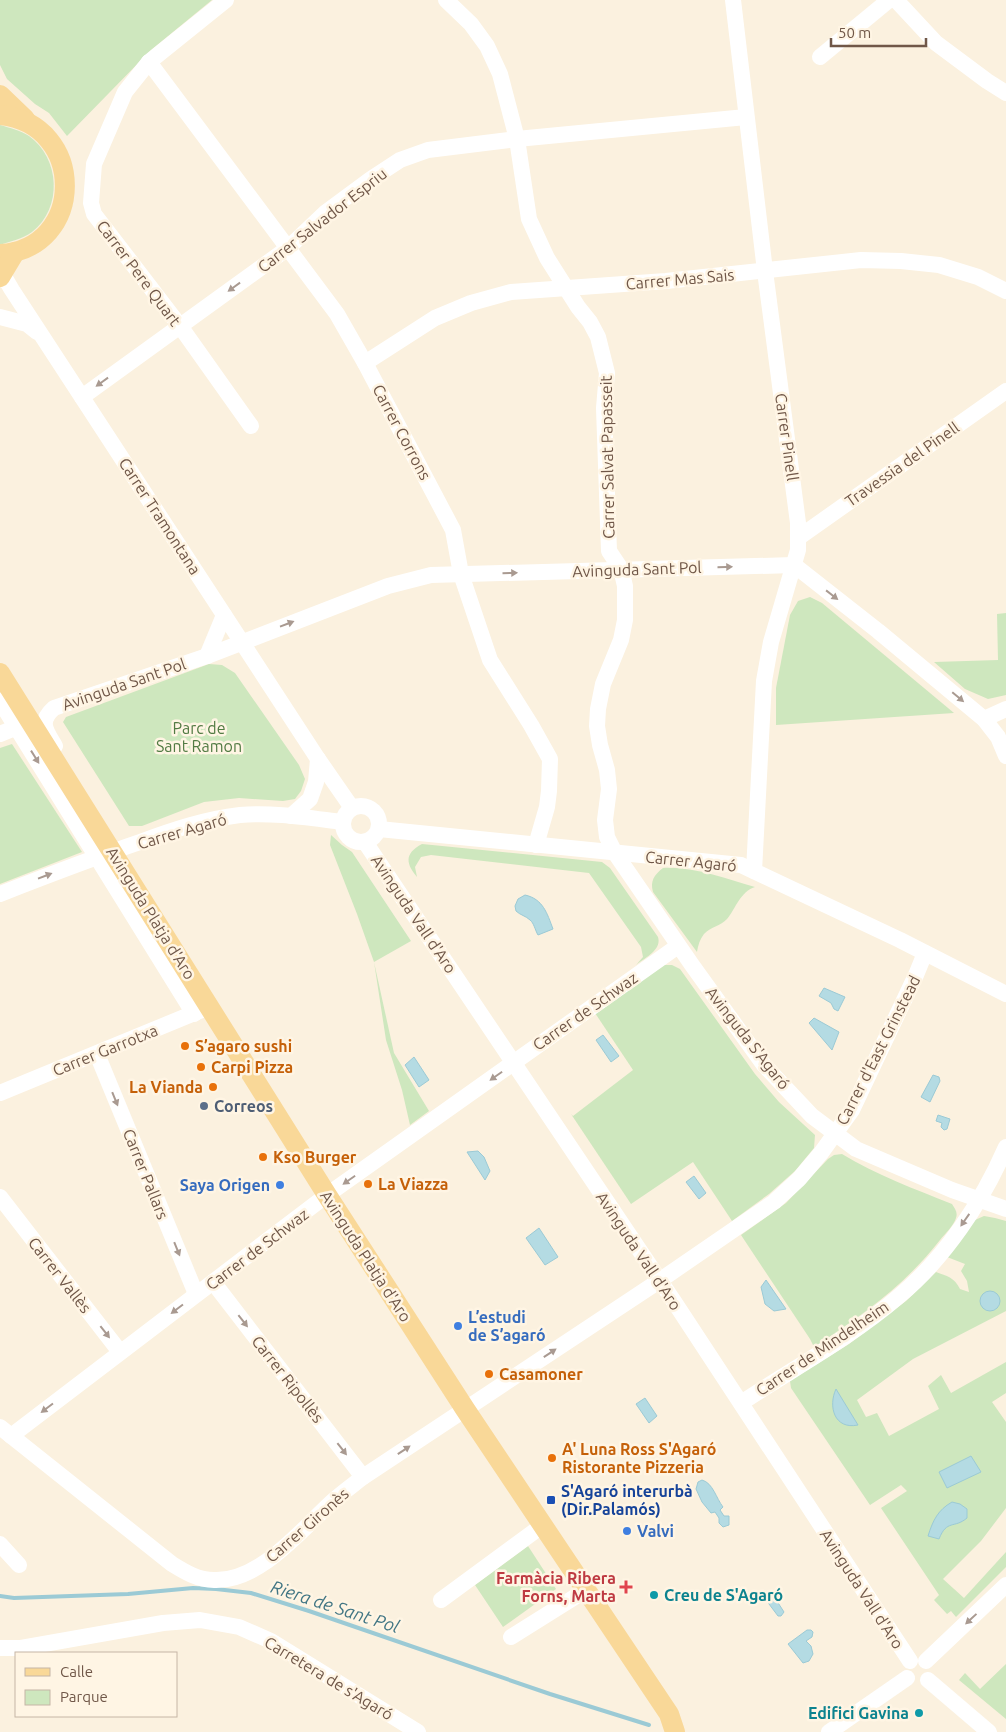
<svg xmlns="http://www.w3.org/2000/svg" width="1006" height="1732" font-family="Ubuntu,sans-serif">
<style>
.green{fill:#cee7be}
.water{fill:#b4dbe3;stroke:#9bcad5}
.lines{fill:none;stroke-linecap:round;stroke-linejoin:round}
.stream{stroke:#9bcad5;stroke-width:4}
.minor{stroke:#fff;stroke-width:16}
.major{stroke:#f9d898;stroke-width:20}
.oneway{fill:#a99a91}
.food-dot{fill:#e8710a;stroke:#fff5e4;stroke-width:2}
.service-dot{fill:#5c6f8a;stroke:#fff5e4;stroke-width:2}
.shop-dot{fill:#3f7fe0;stroke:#fff5e4;stroke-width:2}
.transit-dot{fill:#1a4fb4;stroke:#fff5e4;stroke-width:2}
.health-dot{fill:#e0444e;stroke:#fff5e4;stroke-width:2}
.culture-dot{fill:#0f9aa8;stroke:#fff5e4;stroke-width:2}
.labels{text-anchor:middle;stroke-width:5;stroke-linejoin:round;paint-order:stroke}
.street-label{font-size:16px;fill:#705748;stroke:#fff5e4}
.park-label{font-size:16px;fill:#527b43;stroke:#fff5e4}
.food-label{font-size:16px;font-weight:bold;fill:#c56008;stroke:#fff5e4;text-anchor:start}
.service-label{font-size:16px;font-weight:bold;fill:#4e5e75;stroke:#fff5e4;text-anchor:start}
.shop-label{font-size:16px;font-weight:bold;fill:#366cbe;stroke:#fff5e4;text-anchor:start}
.transit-label{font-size:16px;font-weight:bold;fill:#164399;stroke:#fff5e4;text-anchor:start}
.health-label{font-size:16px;font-weight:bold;fill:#be3a42;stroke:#fff5e4;text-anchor:end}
.culture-label{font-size:16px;font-weight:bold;fill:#0d838f;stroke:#fff5e4;text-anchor:start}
.water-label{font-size:18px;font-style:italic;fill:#427684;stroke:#fff5e4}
</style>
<rect width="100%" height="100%" fill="#fbf1df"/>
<g class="green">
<path d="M0 0H212L151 50 67 136 49 113 35 104 7 79 0 65Z"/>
<path d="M0 125C10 128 20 130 29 136 60 158 63 208 32 232 22 239 11 241 0 245Z"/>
<path d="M810 597 822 603 954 713 776 725V688L790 615 798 601Z"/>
<path d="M1006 613V695L988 699 965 689 934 662 998 660 997 614Z"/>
<path d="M209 664 222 665 235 673 299 765 305 779 301 791 295 799 283 801 239 798 204 802 142 826H129L63 722 66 717Z"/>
<path d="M12 744 82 852 0 884V748Z"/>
<path d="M331 835 342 845 352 852 411 941 374 962 394 1053 429 1111 410 1125 402 1090 386 1040 374 962 357 914 330 845Z"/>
<path d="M422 844 602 862 610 868 658 937C662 950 645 958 636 965L643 957 641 947 589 873 431 855 421 857 415 867 417 877C405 863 405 853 422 844Z"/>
<path d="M663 868C693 866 726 879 755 887 740 892 736 908 727 919 721 926 710 927 704 934 700 939 698 945 697 952L653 892C650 881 654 875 663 868Z"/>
<path d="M664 965H672L680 969 755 1074 779 1102 815 1135 814 1148 795 1171 769 1194 732 1221 693 1162 631 1204 571 1114 573 1116 633 1070 595 1013Z"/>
<path d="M842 1154C876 1175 915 1189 952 1204 955 1209 958 1212 956 1218 954 1225 945 1234 940 1240 904 1286 863 1315 814 1347L810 1339 741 1235 786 1203 828 1159 834 1155Z"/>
<path d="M984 1216 995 1218 1006 1221V1311L913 1359 857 1400 866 1417 877 1413 889 1436 939 1409 928 1386 941 1375 951 1393 1006 1362V1393L992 1402 1006 1422V1508L981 1541 943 1579 964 1598 1006 1552V1567L956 1617 951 1611 947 1614 934 1600 939 1595 881 1508 907 1491 901 1485 870 1505 791 1388 790 1381 849 1344 906 1301 936 1272C947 1276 954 1277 960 1289L969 1292 967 1281 961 1271 965 1264 947 1257 975 1220Z"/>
<path d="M528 1546 556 1589 503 1627 475 1585Z"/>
<path d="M1006 1664V1719L959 1680 965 1673 980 1689Z"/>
</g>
<g class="water">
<path d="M525 895C543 899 547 913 553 929L538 935C535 930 534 923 530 920 526 916 520 915 516 911L515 906 518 899Z"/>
<path d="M824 988 845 997 838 1011 834 1009 831 1003 819 996Z"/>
<path d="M814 1018 839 1032 832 1050 809 1023Z"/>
<path d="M603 1035 619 1056 611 1062 596 1040Z"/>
<path d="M414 1057 429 1080 419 1087 405 1065Z"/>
<path d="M933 1075 939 1077 940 1081 930 1102 921 1097Z"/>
<path d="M938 1115 950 1119 947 1129 944 1130 941 1127 942 1123 936 1121Z"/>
<path d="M478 1151 484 1157 490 1171 485 1180 467 1152Z"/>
<path d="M694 1176 706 1193 699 1199 686 1182Z"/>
<path d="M539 1228 558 1257 545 1265 526 1238Z"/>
<path d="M766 1280 786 1309 774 1311 765 1304 761 1287Z"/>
<circle cx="990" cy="1301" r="10"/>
<path d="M836 1389 858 1425C834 1430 828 1406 836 1389Z"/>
<path d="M645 1398 657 1416 649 1423 636 1404Z"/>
<path d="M971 1456 981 1472 947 1488 939 1472Z"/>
<path d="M702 1480C713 1483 716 1498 723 1507L720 1510 724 1516H729V1525L723 1527 719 1523V1518L715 1512 711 1513 702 1502 696 1489 698 1482Z"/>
<path d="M952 1502 960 1504 967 1509V1518C954 1529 947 1519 939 1539L928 1536C933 1520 938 1510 952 1502Z"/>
<path d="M773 1595 784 1612 781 1616H778L766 1600Z"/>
<path d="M807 1630H811L813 1632 812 1637 806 1641 811 1646 813 1654 809 1661 803 1663 788 1644Z"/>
</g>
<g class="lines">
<path class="stream" d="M0 1596 14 1598 128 1594 193 1588 216 1589 251 1593 309 1611 550 1694 649 1725"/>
<g class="minor">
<path d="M226 0 149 62 125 92 94 164 91 203 94 214 180 326 251 426"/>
<path d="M446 0 471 24 487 46 500 74 517 139 529 219 547 258 578 307 590 322 598 337 607 373 604 408 609 551 621 569 625 586V620L621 640 603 684 598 709 597 726 600 745 607 770 609 789 605 820 607 837 615 853 692 965 764 1065 812 1116 856 1149 952 1190 1006 1209"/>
<path d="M733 0 765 271 798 523V550L771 642 764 681 754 871"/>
<path d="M896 0 936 43 987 81 1006 93"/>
<path d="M820 57 889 0"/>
<path d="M149 62 337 314 365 363 453 530 461 574 490 660 531 725 550 759 549 791 547 807 536 845"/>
<path d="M2 273 12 290 318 759 352 808"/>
<path d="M0 317 27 324 37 332"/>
<path d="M365 363 435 318 471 303 511 292 666 281 861 260 901 261 939 265 978 277 1006 291"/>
<path d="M82 397 288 248 325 213 371 179 400 160 428 150 517 139 746 117"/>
<path d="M798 538 1006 391"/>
<path d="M207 656 224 615"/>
<path d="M0 701 194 1014"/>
<path d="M984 719 1006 709"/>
<path d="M0 734 17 727"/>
<path d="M55 746C46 731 38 722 54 708L207 656 388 586 431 575 794 565 878 631 984 719 998 737 1006 756"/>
<circle cx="361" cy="824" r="18"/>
<path d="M291 816 310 799 316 782 318 759"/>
<path d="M379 829 741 865 900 940 1006 994"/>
<path d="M365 842 675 1303 910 1661"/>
<path d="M0 894C46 876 93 858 140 842 173 830 205 819 240 815 273 812 309 818 343 822"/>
<path d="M97 1054 196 1294"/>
<path d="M0 1093 204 1009"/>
<path d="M0 1197 120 1352"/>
<path d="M213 1282 363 1477"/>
<path d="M741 1403C794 1368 850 1338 898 1297 945 1258 982 1202 1006 1147"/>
<path d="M0 1427 172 1564C185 1572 198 1580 214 1580 260 1582 302 1529 333 1501 343 1492 353 1485 363 1477L659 1281 774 1202 799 1179 821 1153 852 1110 916 975 925 953"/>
<path d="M11 1436 327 1195 678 946"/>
<path d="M0 1544 19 1565"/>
<path d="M441 1600 543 1525"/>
<path d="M511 1637 586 1590"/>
<path d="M0 1648H21L163 1623 200 1620 239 1627 271 1641 418 1732"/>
<path d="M926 1661 1006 1585"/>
<path d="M928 1680 989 1732"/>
<path d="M829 1732 907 1678"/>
</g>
<g class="major">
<path d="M0 95 25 119"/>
<path d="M0 115C87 124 86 249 0 254"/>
<path d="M0 277 15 252"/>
<path d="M0 673 327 1195 465 1409 669 1714 675 1732"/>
</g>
</g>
<defs><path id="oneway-solid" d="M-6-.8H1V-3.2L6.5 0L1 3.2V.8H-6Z" transform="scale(1.25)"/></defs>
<g class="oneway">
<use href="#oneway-solid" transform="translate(234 287) rotate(144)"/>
<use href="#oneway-solid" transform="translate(102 382) rotate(144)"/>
<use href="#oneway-solid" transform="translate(725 567) rotate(-1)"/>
<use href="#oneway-solid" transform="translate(510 573) rotate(-2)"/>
<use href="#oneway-solid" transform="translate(832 595) rotate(38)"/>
<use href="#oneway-solid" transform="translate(287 624) rotate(-21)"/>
<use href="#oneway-solid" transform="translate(958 697) rotate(40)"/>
<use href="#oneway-solid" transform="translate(35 757) rotate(58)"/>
<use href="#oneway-solid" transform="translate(45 876) rotate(-21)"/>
<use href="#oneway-solid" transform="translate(496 1076) rotate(145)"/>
<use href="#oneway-solid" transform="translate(115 1099) rotate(68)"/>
<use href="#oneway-solid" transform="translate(349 1180) rotate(145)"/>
<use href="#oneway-solid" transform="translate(965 1220) rotate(125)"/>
<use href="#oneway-solid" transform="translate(177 1249) rotate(68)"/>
<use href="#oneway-solid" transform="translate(177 1309) rotate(143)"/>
<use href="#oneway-solid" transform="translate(243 1321) rotate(52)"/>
<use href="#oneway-solid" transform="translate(105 1332) rotate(52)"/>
<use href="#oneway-solid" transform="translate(550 1353) rotate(-34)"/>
<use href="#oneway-solid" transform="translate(47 1408) rotate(143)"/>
<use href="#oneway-solid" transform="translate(342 1449) rotate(52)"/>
<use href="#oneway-solid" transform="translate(404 1450) rotate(-34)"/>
<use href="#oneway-solid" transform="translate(971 1619) rotate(137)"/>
</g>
<g class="food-dot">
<circle cx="185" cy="1046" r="5"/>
<circle cx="201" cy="1067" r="5"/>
<circle cx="213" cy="1087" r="5"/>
<circle cx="263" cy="1157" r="5"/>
<circle cx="368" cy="1184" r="5"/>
<circle cx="489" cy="1374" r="5"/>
<circle cx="552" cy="1458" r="5"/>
</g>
<circle class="service-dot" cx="204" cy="1106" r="5"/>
<g class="shop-dot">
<circle cx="280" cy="1185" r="5"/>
<circle cx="458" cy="1326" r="5"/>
<circle cx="627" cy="1531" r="5"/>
</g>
<rect class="transit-dot" x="546" y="1495" width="10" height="10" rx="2.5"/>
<path class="health-dot" d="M623.5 1579.5h5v5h5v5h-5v5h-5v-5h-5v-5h5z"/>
<g class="culture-dot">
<circle cx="654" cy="1595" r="5"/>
<circle cx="919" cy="1713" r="5"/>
</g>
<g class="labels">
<g class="street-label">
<text transform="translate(322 220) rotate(-38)" y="6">Carrer Salvador Espriu</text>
<text transform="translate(139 273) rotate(53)" y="6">Carrer Pere Quart</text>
<text transform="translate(680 279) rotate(-5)" y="6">Carrer Mas Sais</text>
<text transform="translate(402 432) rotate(62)" y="6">Carrer Corrons</text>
<text transform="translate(787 437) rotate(82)" y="6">Carrer Pinell</text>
<text transform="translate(607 457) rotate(-91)" y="6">Carrer Salvat Papasseit</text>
<text transform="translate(902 464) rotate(-35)" y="6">Travessia del Pinell</text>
<text transform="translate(160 516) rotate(57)" y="6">Carrer Tramontana</text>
<text transform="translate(637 569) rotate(-2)" y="6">Avinguda Sant Pol</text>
<text transform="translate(124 684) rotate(-19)" y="6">Avinguda Sant Pol</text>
<text transform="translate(182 831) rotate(-16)" y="6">Carrer Agaró</text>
<text transform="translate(691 861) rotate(6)" y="6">Carrer Agaró</text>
<text transform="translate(151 913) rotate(58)" y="6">Avinguda Platja d'Aro</text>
<text transform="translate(414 914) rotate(56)" y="6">Avinguda Vall d'Aro</text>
<text transform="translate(585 1011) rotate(-35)" y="6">Carrer de Schwaz</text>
<text transform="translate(748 1038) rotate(52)" y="6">Avinguda S'Agaró</text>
<text transform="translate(105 1050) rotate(-22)" y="6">Carrer Garrotxa</text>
<text transform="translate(878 1050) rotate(-63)" y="6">Carrer d'East Grinstead</text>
<text transform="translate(146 1174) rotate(68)" y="6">Carrer Pallars</text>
<text transform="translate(257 1249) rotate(-37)" y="6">Carrer de Schwaz</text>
<text transform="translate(639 1251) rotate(56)" y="6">Avinguda Vall d'Aro</text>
<text transform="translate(366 1256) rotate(57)" y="6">Avinguda Platja d'Aro</text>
<text transform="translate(60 1275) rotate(52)" y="6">Carrer Vallès</text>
<text transform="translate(822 1348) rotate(-34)" y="6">Carrer de Mindelheim</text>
<text transform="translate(288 1379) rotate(52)" y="6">Carrer Ripollès</text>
<text transform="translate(307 1525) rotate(-41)" y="6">Carrer Gironès</text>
<text transform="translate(862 1589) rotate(57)" y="6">Avinguda Vall d'Aro</text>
<text transform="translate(329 1678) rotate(31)" y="6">Carretera de s'Agaró</text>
</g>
<g class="park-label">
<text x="199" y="734">Parc de<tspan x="199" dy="18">Sant Ramon</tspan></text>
</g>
<g class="food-label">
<text x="195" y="1052">S’agaro sushi</text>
<text x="211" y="1073">Carpi Pizza</text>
<text x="203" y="1093" text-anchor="end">La Vianda</text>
<text x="273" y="1163">Kso Burger</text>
<text x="378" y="1190">La Viazza</text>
<text x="499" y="1380">Casamoner</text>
<text x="562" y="1455">A' Luna Ross S'Agaró<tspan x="562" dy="18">Ristorante Pizzeria</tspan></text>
</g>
<g class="service-label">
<text x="214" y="1112">Correos</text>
</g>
<g class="shop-label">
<text x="270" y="1191" text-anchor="end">Saya Origen</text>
<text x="468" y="1323">L’estudi<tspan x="468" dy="18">de S’agaró</tspan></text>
<text x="637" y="1537">Valvi</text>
</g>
<g class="transit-label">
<text x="561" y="1497">S'Agaró interurbà<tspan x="561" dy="18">(Dir.Palamós)</tspan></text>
</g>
<g class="health-label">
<text x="616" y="1584">Farmàcia Ribera<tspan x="616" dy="18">Forns, Marta</tspan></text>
</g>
<g class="culture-label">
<text x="664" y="1601">Creu de S'Agaró</text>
<text x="909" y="1719" text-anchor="end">Edifici Gavina</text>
</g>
<g class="water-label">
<text transform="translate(335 1607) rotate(18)" y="6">Riera de Sant Pol</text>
</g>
</g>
<rect x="15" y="1652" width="162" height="65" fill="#fff5e4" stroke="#c6b6a6"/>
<rect x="25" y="1668" width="25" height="8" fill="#f9d898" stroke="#c6b6a6"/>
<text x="60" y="1677" font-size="15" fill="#705748">Calle</text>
<rect x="25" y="1690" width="25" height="15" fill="#cee7be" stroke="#c6b6a6"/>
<text x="60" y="1702" font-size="15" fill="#705748">Parque</text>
<path d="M831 38v8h95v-8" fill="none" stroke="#705748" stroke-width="2.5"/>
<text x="838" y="38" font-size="15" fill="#705748" stroke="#fff5e4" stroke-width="4" paint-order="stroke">50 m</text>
</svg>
